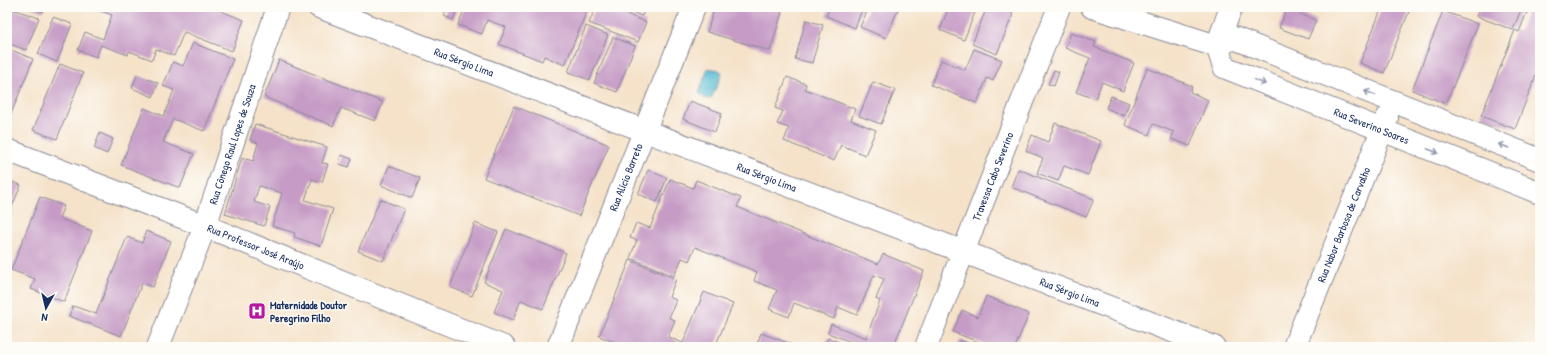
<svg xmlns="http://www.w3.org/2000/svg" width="1547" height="354" font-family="'Patrick Hand',sans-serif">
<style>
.water{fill:#52b9d0;stroke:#367497}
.building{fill:#c69bc6}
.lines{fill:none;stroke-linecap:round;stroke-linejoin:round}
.minor-casing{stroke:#888894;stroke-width:24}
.minor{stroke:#fff;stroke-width:22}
.oneway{stroke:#8d97ae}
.labels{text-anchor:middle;stroke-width:3;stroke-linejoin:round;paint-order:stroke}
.street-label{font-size:11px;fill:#1b2f5e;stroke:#fdfcf7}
.poi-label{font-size:11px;font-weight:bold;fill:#1b2f5e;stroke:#fdfcf7;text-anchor:start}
</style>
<rect width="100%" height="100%" fill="#fdfcf7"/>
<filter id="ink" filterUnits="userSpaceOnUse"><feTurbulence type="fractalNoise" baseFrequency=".025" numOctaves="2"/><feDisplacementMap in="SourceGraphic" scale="8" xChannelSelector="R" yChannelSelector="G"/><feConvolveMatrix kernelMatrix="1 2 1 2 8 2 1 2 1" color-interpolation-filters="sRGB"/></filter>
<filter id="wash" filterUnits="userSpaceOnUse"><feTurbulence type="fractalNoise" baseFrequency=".012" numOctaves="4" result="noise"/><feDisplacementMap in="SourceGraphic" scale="16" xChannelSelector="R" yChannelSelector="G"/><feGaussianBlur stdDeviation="0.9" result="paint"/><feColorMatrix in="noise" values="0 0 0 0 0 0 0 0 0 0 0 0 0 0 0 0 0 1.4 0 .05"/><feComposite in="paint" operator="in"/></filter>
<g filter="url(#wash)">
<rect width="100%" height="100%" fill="#f5e2c9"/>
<path class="water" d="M708 68 719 70 722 74 711 99C706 99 702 97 699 93Z"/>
<g id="blocks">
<g class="building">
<path d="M7 7 39 18 26 50 7 43Z"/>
<path d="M30 7H45L43 12Z"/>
<path d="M96 7H211L244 20 232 51 184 32 174 56 156 49 152 60 129 51 128 55 101 45 96 57 78 50 85 32 103 39 112 15 95 9Z"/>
<path d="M447 7H458L453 20 444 16Z"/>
<path d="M465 7H580L587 10 565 65 544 56 542 61 499 44 506 27 487 20 482 34 458 25Z"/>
<path d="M596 7H609L646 22 638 42 589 23Z"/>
<path d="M620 7H646L642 16Z"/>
<path d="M715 7H765L782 12 770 51 707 32Z"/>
<path d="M830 7H863L855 28 826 16Z"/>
<path d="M869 7H899L886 38 860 27Z"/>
<path d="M949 7H977L964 40 940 30Z"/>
<path d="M987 7H996L1013 14 997 54 972 44Z"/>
<path d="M1382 7H1411L1384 73 1360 63Z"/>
<path d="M1480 7H1522L1513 30 1476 16Z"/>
<path d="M1529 7H1540V65L1515 129 1481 116 1515 30 1519 32Z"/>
<path d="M1287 9 1316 20 1308 39 1279 28Z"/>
<path d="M1443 11 1478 24 1446 104 1412 90Z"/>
<path d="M53 17 72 24 57 62 38 54Z"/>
<path d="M806 20 823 25 812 63 795 59Z"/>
<path d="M586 26 608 35 590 80 568 72Z"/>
<path d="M1071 33 1096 42 1094 47 1134 63 1123 91 1102 82 1095 99 1076 92 1090 58 1065 48Z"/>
<path d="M613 37 635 46 617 92 594 83Z"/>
<path d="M193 43 233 59 204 131 173 119 163 142 194 154 180 188 121 165 144 108 164 116 174 90 163 86 173 62 183 66Z"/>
<path d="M7 48 33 59 7 124Z"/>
<path d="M974 49 1002 60 993 81 987 78 977 103 931 85 941 60 965 70Z"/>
<path d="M279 60 383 102 375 121 341 108 333 126 264 97Z"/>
<path d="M60 64 83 73 57 139 33 130Z"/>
<path d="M1147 68 1192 86 1190 92 1208 100 1190 146 1171 139 1174 132 1153 124 1149 135 1125 125Z"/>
<path d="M1054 70 1059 72 1054 86 1048 84Z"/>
<path d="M137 75 158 83 153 97 132 88Z"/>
<path d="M787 77 806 84 805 89 855 109 851 120 876 130 865 155 841 145 834 161 784 141 789 128 777 124 783 111 775 108Z"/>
<path d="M873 82 895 90 881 124 859 116Z"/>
<path d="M1111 96 1129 103 1124 116 1106 108Z"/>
<path d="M690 101 722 113 715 132 683 119Z"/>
<path d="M514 106 609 145 579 216 484 178Z"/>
<path d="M1055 123 1101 141 1088 175 1064 166 1058 181 1037 173 1043 158 1026 151 1032 135 1048 142Z"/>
<path d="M255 124 327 147 322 163 328 164 322 182 312 179 305 200 333 209 321 246 294 237 295 233 272 226 282 193 259 186 254 202 270 207 264 226 225 214 242 158 253 161 258 143 250 140Z"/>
<path d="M100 133 113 139 107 154 94 148Z"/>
<path d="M341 155 352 159 349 167 339 164Z"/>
<path d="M389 166 420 178 412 198 381 185Z"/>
<path d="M1018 169 1094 199 1086 217 1011 187Z"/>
<path d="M648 170 667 178 657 202 638 194Z"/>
<path d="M670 179 693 188 696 180 718 189 741 198 737 207 878 264 883 254 924 271 893 347H864L828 333 831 324 866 338 880 301 876 299 884 279 874 275 857 315 838 307 834 319 794 303 789 317 769 309 777 290 754 281 757 272 695 247 689 261 682 258 674 276 630 258 637 240 630 238 636 223 650 228Z"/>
<path d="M7 180 21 185 7 219Z"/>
<path d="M40 197 64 206 59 218 92 231 64 302 31 289 35 279 11 270Z"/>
<path d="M380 199 404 209 383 261 358 251Z"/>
<path d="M475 223 498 232 472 296 450 287Z"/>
<path d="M506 229 566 253 543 309 521 300 513 320 494 312 503 290 484 282Z"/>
<path d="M146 231 171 241 153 287 142 283 121 336 69 316 73 306 96 314 127 237 142 243Z"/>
<path d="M630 260 676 279 669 297 676 300 669 318 675 320 668 337 683 343 704 292 733 304 715 347H612L614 342 599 336Z"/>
<path d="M986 296 1029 314 1015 347H991L953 332 962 310 978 317Z"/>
<path d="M761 333 791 344 790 347H756Z"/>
<path d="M828 338 851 347H824Z"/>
<path d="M960 340 977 347H958Z"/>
</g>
</g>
</g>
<g filter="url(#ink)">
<use href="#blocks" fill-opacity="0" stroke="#888894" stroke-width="1"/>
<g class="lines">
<g class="minor-casing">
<g id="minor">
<path id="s1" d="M319 7 1214 347"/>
<path d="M1092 7 1217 46 1234 38 1540 160"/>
<path id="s2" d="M1217 46 1224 67 1540 193"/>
<path d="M1217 46 1231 7"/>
<path id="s3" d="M7 150 205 226 504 347"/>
<path id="s4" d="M158 347 205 226 278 7"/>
<path id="s5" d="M558 347 694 7"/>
<path id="s6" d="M926 347 1059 7"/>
<path id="s7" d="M1294 347 1387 118"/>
</g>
</g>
<use href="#minor" class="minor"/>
</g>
<defs><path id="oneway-shaft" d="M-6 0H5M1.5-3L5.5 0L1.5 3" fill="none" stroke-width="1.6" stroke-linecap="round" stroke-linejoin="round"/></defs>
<g class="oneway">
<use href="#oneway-shaft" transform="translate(1260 82) rotate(22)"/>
<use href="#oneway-shaft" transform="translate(1370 93) rotate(-158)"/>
<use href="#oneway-shaft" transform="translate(1504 146) rotate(-159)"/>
<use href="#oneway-shaft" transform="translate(1433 151) rotate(21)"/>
</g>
</g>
<defs>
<g id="hospital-square" transform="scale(0.9)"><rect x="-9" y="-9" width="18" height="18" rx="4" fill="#b5179e" stroke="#fdfcf7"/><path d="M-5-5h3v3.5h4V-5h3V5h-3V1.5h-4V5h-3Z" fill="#fff"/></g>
</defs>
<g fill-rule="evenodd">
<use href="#hospital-square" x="257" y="311"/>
</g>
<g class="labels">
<g class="street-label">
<text dy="4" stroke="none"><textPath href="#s1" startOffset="155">Rua Sérgio Lima</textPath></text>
<text dy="4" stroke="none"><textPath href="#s2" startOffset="181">Rua Severino Soares</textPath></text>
<text dy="4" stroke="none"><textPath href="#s4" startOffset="216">Rua Cônego Raul Lopes de Souza</textPath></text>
<text dy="4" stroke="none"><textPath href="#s5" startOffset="183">Rua Alício Barreto</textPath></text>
<text dy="4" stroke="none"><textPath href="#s1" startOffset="479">Rua Sérgio Lima</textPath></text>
<text dy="4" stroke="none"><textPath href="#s6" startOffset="183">Travessa Cabo Severino</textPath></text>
<text dy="4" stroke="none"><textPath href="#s7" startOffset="132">Rua Nabor Barbosa de Carvalho</textPath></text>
<text dy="4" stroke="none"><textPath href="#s3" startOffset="267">Rua Professor José Araújo</textPath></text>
<text dy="4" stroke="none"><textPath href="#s1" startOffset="803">Rua Sérgio Lima</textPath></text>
</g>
<g class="poi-label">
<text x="270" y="309">Maternidade Doutor<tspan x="270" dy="13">Peregrino Filho</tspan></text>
</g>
</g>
<rect width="1547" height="354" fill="none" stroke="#fdfcf7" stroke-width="24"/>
<g transform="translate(46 308) rotate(188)" stroke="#fdfcf7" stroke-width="3" paint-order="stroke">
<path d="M0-3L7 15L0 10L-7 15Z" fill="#1b2f5e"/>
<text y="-6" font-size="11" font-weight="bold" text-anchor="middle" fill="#1b2f5e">N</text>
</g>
</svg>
